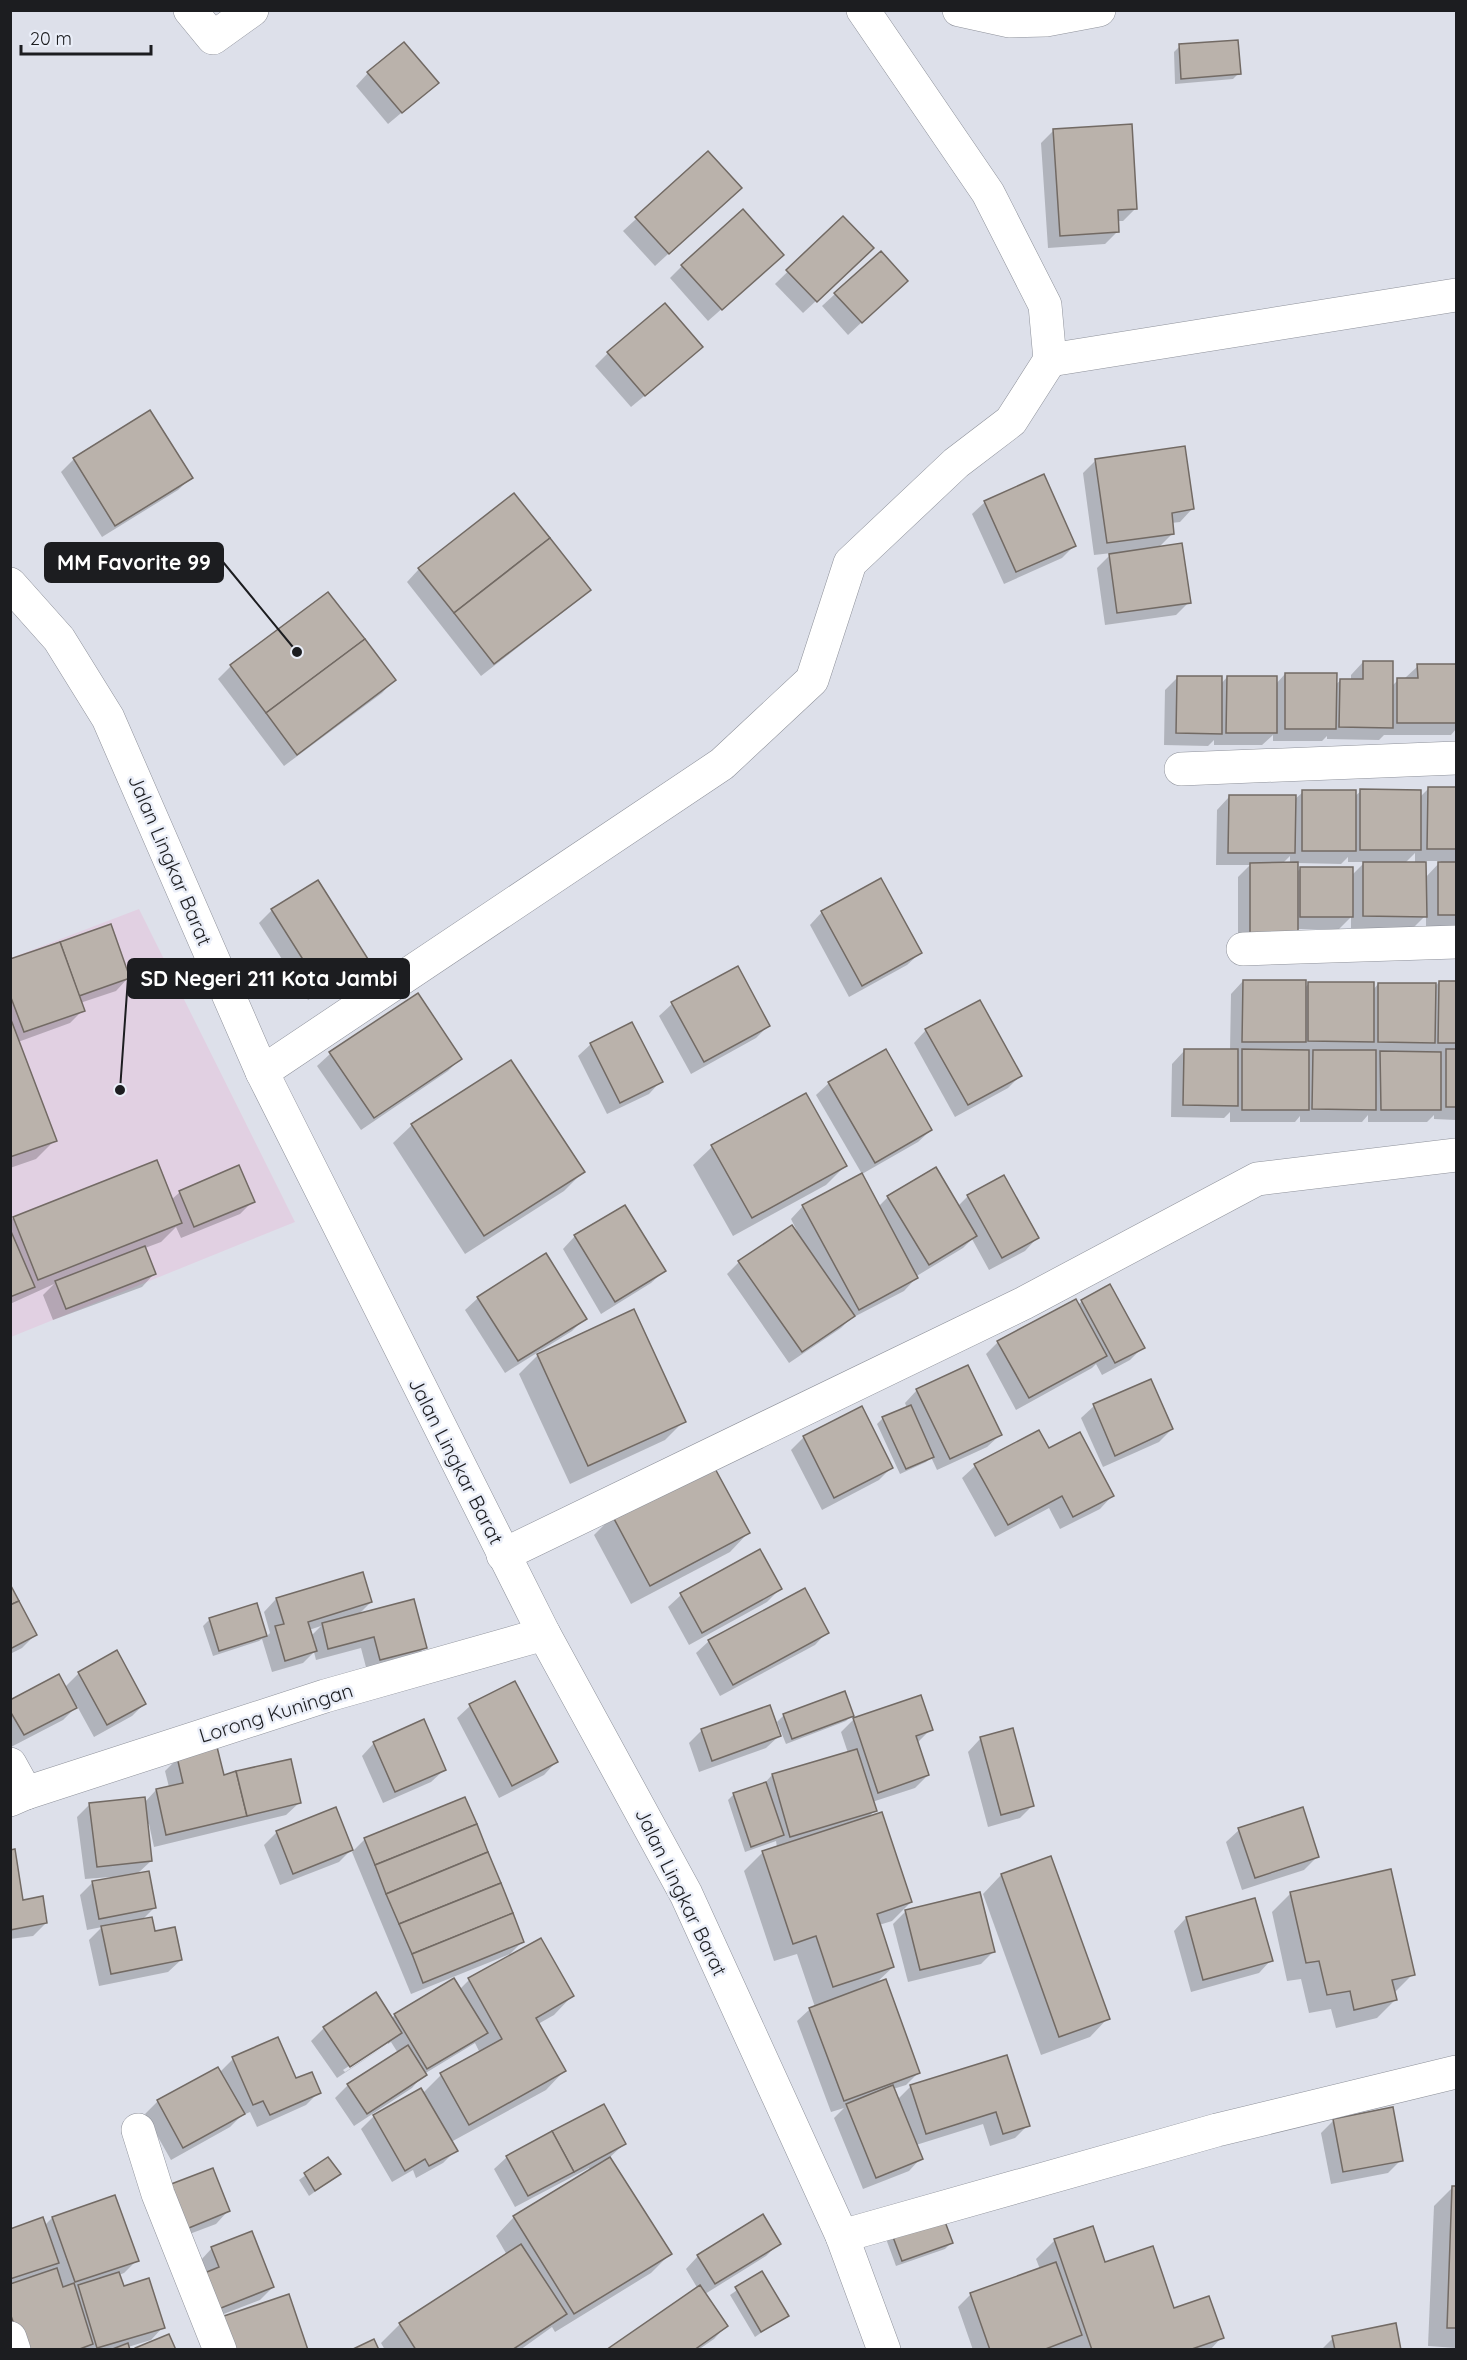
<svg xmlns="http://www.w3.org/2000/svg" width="1467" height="2360" font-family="Quicksand,sans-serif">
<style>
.education{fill:#e1d0e2}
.shadow{fill:#0003;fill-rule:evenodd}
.building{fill:#bab2ab;stroke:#726a64;stroke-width:1.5}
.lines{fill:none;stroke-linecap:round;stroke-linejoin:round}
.minor-casing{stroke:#8e919a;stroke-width:34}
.tertiary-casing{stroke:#8e919a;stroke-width:34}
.trunk-casing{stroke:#8e919a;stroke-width:34}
.minor{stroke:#fff;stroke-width:33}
.tertiary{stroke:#fff;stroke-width:33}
.trunk{stroke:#fff;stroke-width:33}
.labels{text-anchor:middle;stroke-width:5;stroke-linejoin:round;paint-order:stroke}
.street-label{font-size:20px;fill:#1c1d20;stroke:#eaeef8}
.leader{fill:none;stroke:#1c1d20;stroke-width:2}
.callout-dot{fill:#1c1d20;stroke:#eaeef8;stroke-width:2}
.callout{fill:#1c1d20;stroke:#1c1d20;stroke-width:2}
.callout-label{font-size:21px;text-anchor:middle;font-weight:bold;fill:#fff}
</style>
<rect width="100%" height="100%" fill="#dde0ea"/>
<path class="education" d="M139 909 295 1222 11 1337V958Z"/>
<g class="shadow">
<path d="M1180 46 1239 73 1233 79 1175 84 1174 52Z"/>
<path d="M368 73 437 83 388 124 356 86Z"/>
<path d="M1054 130 1136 208 1123 221H1117L1118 231 1105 244 1048 248 1041 143Z"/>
<path d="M708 153 727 200 655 266 623 231Z"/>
<path d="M843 218 859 261 803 313 775 284Z"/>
<path d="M682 266 769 267 708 321 670 278Z"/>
<path d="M893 293 848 335 822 306 835 294Z"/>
<path d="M608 353 689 359 631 407 595 366Z"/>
<path d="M74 459 191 478 178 490 102 537 61 472Z"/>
<path d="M1096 460 1192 509 1180 522 1171 523 1173 533 1158 548 1189 602 1176 615 1105 625 1097 568 1112 553 1094 555 1083 473Z"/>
<path d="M985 502 1075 545 1062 558 1004 584 972 514Z"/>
<path d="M419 569 589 590 576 602 481 676 407 582Z"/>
<path d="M328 594 394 680 382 693 284 766 218 679 231 666Z"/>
<path d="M1363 662 1392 686 1398 680 1405 678 1418 666H1456V729L1451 735H1384L1379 740 1327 739V736L1322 741H1273V735L1262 745H1214V740L1208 746 1164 745 1165 690 1178 677 1221 684 1227 677 1275 685 1285 674 1335 685 1341 680H1351V675Z"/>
<path d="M1428 789H1456V928L1426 927V915L1412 929 1351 928V917L1339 929H1297L1238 951V877L1250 865H1216L1217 810 1229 797 1294 800 1303 792 1354 797 1361 791 1419 798ZM1415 853V863H1405ZM1290 856V864H1282ZM1348 857V862H1365L1351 876 1301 868 1297 872V863L1341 864ZM1425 861H1441L1425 878Z"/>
<path d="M317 882 366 959 353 972 308 1000 259 923 272 910Z"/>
<path d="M822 912 920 953 907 965 849 997 810 925Z"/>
<path d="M10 961 128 978 116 991 80 1003 83 1010 70 1023 18 1042 55 1140 36 1159 10 1168Z"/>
<path d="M737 968 769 1025 756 1038 691 1074 659 1016 672 1004Z"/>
<path d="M1243 981 1305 988 1309 983 1373 990 1378 984 1434 988 1439 982H1456V1120L1434 1119V1115L1427 1122H1368V1115L1362 1122H1300V1116L1295 1122H1230V1112L1224 1118 1171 1117 1172 1064 1184 1051H1230L1231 994Z"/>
<path d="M417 995 460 1059 448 1071 361 1130 317 1066 330 1054Z"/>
<path d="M926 1030 1020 1076 1008 1088 955 1117 914 1043Z"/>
<path d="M591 1044 661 1081 649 1094 607 1114 578 1056Z"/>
<path d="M829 1083 931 1130 918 1142 862 1174 816 1095Z"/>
<path d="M806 1095 845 1166 826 1185 733 1236 693 1165 712 1147Z"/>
<path d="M412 1125 583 1172 564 1191 465 1254 393 1143Z"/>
<path d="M180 1192 253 1201 240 1214 181 1238 176 1227 161 1242 145 1248 154 1274 142 1287 53 1320 43 1295 54 1284 10 1304V1221L13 1218 171 1200Z"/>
<path d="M968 1196 1037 1238 1025 1251 989 1270 972 1239 963 1248 915 1277 916 1278 904 1291 850 1319 841 1328 789 1363 727 1274 739 1262 797 1231 791 1219 803 1206 878 1207 888 1197 958 1206Z"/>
<path d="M575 1236 664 1271 651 1283 601 1314 563 1249Z"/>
<path d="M478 1298 585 1318 572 1331 505 1373 465 1310Z"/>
<path d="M1082 1301 1143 1347 1130 1360 1102 1375 1096 1364 1092 1368 1016 1410 986 1354 998 1342 1078 1305Z"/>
<path d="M538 1355 684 1421 665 1440 570 1484 519 1374Z"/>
<path d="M917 1390 1000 1435 987 1447 937 1470 931 1457 926 1462 900 1474 877 1424 883 1418 907 1408 905 1403Z"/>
<path d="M1094 1406 1172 1429 1159 1442 1103 1467 1081 1418Z"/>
<path d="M861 1408 892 1467 879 1480 822 1510 791 1450 803 1438Z"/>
<path d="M975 1466 1112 1496 1100 1509 1060 1529 1049 1508 995 1537 962 1478Z"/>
<path d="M613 1516 748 1533 730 1552 631 1604 594 1535Z"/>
<path d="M759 1551 780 1589 767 1602 689 1645 668 1607 681 1595Z"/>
<path d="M362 1573 371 1602 357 1616 425 1647 413 1660 367 1671 361 1648 316 1660 314 1652 303 1663 272 1672 262 1639 259 1641 213 1656 203 1626 209 1620 256 1605 266 1637 270 1633 264 1612 276 1599ZM321 1626 311 1636 309 1630Z"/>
<path d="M10 1587 35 1635 22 1648 10 1654Z"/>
<path d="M827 1632 815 1645 720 1696 696 1653 709 1641Z"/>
<path d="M79 1673 144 1704 132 1716 94 1737 77 1706 63 1720 11 1747 10 1702 64 1688Z"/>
<path d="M514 1683 556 1762 544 1775 499 1798 457 1718 470 1706Z"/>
<path d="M844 1693 852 1715 846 1721 786 1744 777 1722 783 1716Z"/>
<path d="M854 1719 931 1729 917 1743 928 1775 915 1788 872 1802 875 1810 867 1819 911 1902 892 1921 879 1925 893 1967 874 1985 919 2072 906 2085 893 2089 897 2100 910 2087 1006 2057 1028 2125 1015 2138 990 2146 983 2124 916 2145 921 2158 909 2171 863 2189 834 2118 844 2108 831 2112 797 2021 810 2009 815 2007 797 1954 774 1961 744 1871 763 1852 777 1847 776 1841 745 1852 728 1800 734 1794 763 1785 772 1775 848 1753 841 1732Z"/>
<path d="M702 1730 779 1736 766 1748 699 1772 689 1743Z"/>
<path d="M1012 1730 1033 1805 1020 1818 988 1827 968 1752 980 1739Z"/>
<path d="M374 1743 444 1770 431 1782 383 1803 362 1756Z"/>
<path d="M178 1758 299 1803 286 1815 154 1847 149 1824H146L151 1861 137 1874 155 1907 142 1920 181 1960 168 1972 99 1986 89 1940 102 1927 87 1930 80 1895 93 1882 111 1879 110 1877 85 1879 77 1817 90 1804 144 1803 156 1790 169 1787 165 1771Z"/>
<path d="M335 1809 351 1850 339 1862 280 1885 264 1845 276 1833Z"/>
<path d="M1239 1830 1317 1857 1304 1870 1242 1890 1226 1842Z"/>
<path d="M365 1839 522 1942 510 1954 411 1994 352 1852Z"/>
<path d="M10 1852 22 1901 46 1923 33 1936 10 1939Z"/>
<path d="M1050 1858 1108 2018 1090 2037 1041 2055 983 1894 1001 1875Z"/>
<path d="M1291 1893 1413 1974 1394 1993 1395 2000 1377 2018 1336 2028 1331 2009 1309 2013 1301 1979 1287 1981 1272 1912Z"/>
<path d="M1254 1899 1271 1960 1259 1973 1191 1992 1174 1931 1186 1918Z"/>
<path d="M906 1911 994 1951 981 1964 908 1982 893 1924Z"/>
<path d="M469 1980 572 1996 554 2015 538 2024 564 2071 546 2090 451 2142 456 2150 443 2163 416 2178 413 2170 392 2182 361 2129 374 2116 423 2093 441 2075 480 2053 475 2043 424 2074 412 2088 354 2126 335 2098 348 2085 398 2053 391 2042 337 2078 311 2041 324 2028 391 2019 395 2015 460 1989ZM388 2040V2044L345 2072 343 2070Z"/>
<path d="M233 2059 295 2080 319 2092 306 2105 257 2127 250 2112 241 2116 230 2127 171 2160 145 2114 158 2101 220 2072Z"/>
<path d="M1334 2120 1401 2160 1388 2173 1331 2184 1321 2133Z"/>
<path d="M624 2144 609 2158 670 2254 651 2273 555 2332 552 2327 520 2350H385L381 2343 400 2324 507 2255 496 2236 514 2217 590 2170 589 2168 515 2207 494 2169 507 2157Z"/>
<path d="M328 2159 339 2174 309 2196 299 2180Z"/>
<path d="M1453 2187 1456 2188V2348L1428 2346 1434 2206Z"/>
<path d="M154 2200 228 2211 216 2224 171 2241Z"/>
<path d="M52 2218 137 2260 124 2273 119 2275 123 2288 163 2327 151 2340 128 2347 129 2350H10V2230L44 2226Z"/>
<path d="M885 2236 951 2243 945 2249 896 2266Z"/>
<path d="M1055 2240 1173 2310 1222 2337 1210 2350H973L958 2307 971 2294 1040 2269 1036 2259Z"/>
<path d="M779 2243 766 2256 705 2294 726 2326 714 2339 698 2350H607L698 2289 686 2269 698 2256Z"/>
<path d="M212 2248 273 2287 260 2300 203 2322 200 2261Z"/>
<path d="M762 2273 787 2315 755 2337 730 2295Z"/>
<path d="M1333 2338 1400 2350H1321Z"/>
</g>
<g class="building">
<path d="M1238 40 1241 74 1181 79 1179 44Z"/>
<path d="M404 42 439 83 402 113 367 72Z"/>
<path d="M1132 124 1137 209 1118 210 1119 232 1060 236 1053 129Z"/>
<path d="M708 151 742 188 669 254 635 217Z"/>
<path d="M743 209 784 255 722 310 681 265Z"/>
<path d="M843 216 874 248 817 302 786 270Z"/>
<path d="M881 251 908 281 862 323 834 293Z"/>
<path d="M665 303 703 347 645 396 607 352Z"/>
<path d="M150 410 193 478 115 526 73 458Z"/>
<path d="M1185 446 1194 509 1172 513 1174 534 1107 543 1095 459Z"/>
<path d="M1044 474 1076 546 1016 572 984 501Z"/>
<path d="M514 493 550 538 454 613 418 568Z"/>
<path d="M550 538 591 590 494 664 454 613Z"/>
<path d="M1182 543 1191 603 1117 613 1109 554Z"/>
<path d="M328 592 365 639 266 713 230 665Z"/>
<path d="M365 639 396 680 297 755 266 713Z"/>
<path d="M1363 661H1393V728L1339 727 1340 679H1363Z"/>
<path d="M1417 664H1456V723H1397V678H1418Z"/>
<path d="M1285 673H1337L1336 729H1285Z"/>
<path d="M1177 676H1222V734L1176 733Z"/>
<path d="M1227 676H1277V733H1226Z"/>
<path d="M1428 787H1456V849H1427Z"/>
<path d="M1360 789 1421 790V850H1360Z"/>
<rect x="1302" y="790" width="54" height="61"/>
<path d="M1229 795H1296L1295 853H1228Z"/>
<path d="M1298 862V940L1250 939V863Z"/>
<path d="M1363 862H1426L1427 917 1363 916Z"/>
<rect x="1438" y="862" width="18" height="53"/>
<rect x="1300" y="867" width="53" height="50"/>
<path d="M881 878 922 953 862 986 821 911Z"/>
<path d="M318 880 368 959 321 988 271 909Z"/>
<path d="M111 924 130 978 79 996 60 942Z"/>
<path d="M60 942 85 1011 24 1032 10 995V959Z"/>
<path d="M738 966 770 1026 704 1062 671 1002Z"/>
<path d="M1243 980H1306V1042H1242Z"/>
<path d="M1439 981H1456V1043H1438Z"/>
<path d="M1308 982H1374V1042L1308 1041Z"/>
<path d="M1378 983H1436L1435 1043 1378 1042Z"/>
<path d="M418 993 462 1059 374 1118 329 1052Z"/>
<path d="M980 1000 1022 1076 968 1105 925 1029Z"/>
<path d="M10 1017 57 1141 10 1157Z"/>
<path d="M632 1022 663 1082 620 1103 590 1043Z"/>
<path d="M886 1049 932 1130 875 1163 828 1082Z"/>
<path d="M1184 1049H1238V1106L1183 1105Z"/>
<path d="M1242 1049 1309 1050V1110H1242Z"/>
<rect x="1446" y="1049" width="10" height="58"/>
<path d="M1313 1050H1376V1110L1312 1109Z"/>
<path d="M1380 1051 1441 1052V1110H1381Z"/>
<path d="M511 1060 585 1172 484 1236 411 1124Z"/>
<path d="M806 1093 847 1166 752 1218 711 1145Z"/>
<path d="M157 1160 182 1223 38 1280 13 1217Z"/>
<path d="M239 1165 255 1202 194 1227 179 1191Z"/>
<path d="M936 1167 977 1236 929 1265 887 1196Z"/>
<path d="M862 1173 918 1278 859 1310 802 1205Z"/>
<path d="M1004 1175 1039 1238 1002 1258 967 1195Z"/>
<path d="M625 1205 666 1271 615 1302 574 1235Z"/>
<path d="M792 1225 855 1316 802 1352 738 1261Z"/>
<path d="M10 1229 35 1287 10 1297Z"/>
<path d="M145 1246 156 1274 66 1309 55 1281Z"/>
<path d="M546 1253 587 1319 518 1361 477 1297Z"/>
<path d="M1110 1284 1145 1348 1115 1363 1081 1300Z"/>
<path d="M1076 1299 1107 1356 1029 1398 997 1341Z"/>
<path d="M634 1309 686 1422 588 1466 537 1354Z"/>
<path d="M968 1365 1002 1435 950 1459 916 1389Z"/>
<path d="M1151 1379 1173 1429 1115 1456 1093 1404Z"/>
<path d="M911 1405 934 1457 906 1469 882 1417Z"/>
<path d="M862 1406 893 1468 834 1498 803 1436Z"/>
<path d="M1039 1430 1049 1448 1080 1432 1114 1496 1073 1517 1062 1496 1008 1525 974 1464Z"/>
<path d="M712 1463 750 1533 650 1586 612 1515Z"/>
<path d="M760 1549 782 1589 702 1633 680 1593Z"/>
<path d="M363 1572 372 1602 308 1622 317 1651 285 1661 275 1626 284 1624 276 1598Z"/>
<path d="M10 1584 19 1601 10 1605Z"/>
<path d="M805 1588 829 1633 733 1685 708 1640Z"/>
<path d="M414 1599 427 1648 380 1660 374 1637 328 1649 322 1623Z"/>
<path d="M19 1601 37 1635 10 1649V1605Z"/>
<path d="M257 1603 267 1636 219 1651 209 1618Z"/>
<path d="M117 1650 146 1704 107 1725 78 1672Z"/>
<path d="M59 1674 77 1708 24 1735 10 1711V1700Z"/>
<path d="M515 1681 558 1762 512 1786 469 1704Z"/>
<path d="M845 1691 854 1716 792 1739 783 1714Z"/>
<path d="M921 1695 933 1730 916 1736 929 1775 878 1793 853 1718Z"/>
<path d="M770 1705 781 1736 712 1761 701 1729Z"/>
<path d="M424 1719 446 1770 395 1792 373 1742Z"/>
<path d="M1013 1728 1034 1806 1001 1815 980 1737Z"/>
<path d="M217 1747 224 1775 236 1771 247 1816 166 1835 156 1789 183 1783 177 1757Z"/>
<path d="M857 1749 877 1811 790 1837 772 1774Z"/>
<path d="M291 1759 301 1803 247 1816 236 1771Z"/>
<path d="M766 1782 784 1835 751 1847 733 1793Z"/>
<path d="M145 1797 152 1861 97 1867 89 1803Z"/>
<path d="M465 1797 477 1824 375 1865 364 1838Z"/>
<path d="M336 1807 353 1850 293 1874 276 1831Z"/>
<path d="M1303 1807 1319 1857 1255 1878 1238 1828Z"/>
<path d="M882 1812 912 1902 877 1914 894 1967 833 1987 816 1936 793 1944 762 1851Z"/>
<path d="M477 1824 488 1852 386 1894 375 1865Z"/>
<path d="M15 1849 23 1900 43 1896 47 1923 10 1930V1850Z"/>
<path d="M488 1852 501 1883 399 1924 386 1894Z"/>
<path d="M1051 1856 1110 2019 1059 2037 1001 1874Z"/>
<path d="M1391 1869 1415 1975 1392 1980 1397 2000 1354 2010 1350 1991 1327 1995 1319 1961 1306 1963 1290 1892Z"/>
<path d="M149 1871 156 1908 99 1919 92 1881Z"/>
<path d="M501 1883 513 1913 412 1954 399 1924Z"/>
<path d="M980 1892 995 1952 920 1970 905 1910Z"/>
<path d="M1255 1898 1273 1961 1203 1980 1186 1917Z"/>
<path d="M513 1913 524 1942 423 1983 412 1954Z"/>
<path d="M152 1917 155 1931 175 1927 182 1960 111 1974 101 1926Z"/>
<path d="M541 1938 574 1996 536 2018 566 2071 469 2125 440 2073 502 2039 468 1978Z"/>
<path d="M454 1978 488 2033 427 2069 394 2014Z"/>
<path d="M886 1979 920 2073 844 2101 809 2008Z"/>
<path d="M376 1992 402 2033 350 2067 323 2027Z"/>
<path d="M278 2037 296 2078 312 2072 321 2093 270 2115 263 2101 253 2105 232 2057Z"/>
<path d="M408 2045 427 2075 367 2114 347 2084Z"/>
<path d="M1007 2055 1030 2126 1003 2134 996 2112 926 2134 910 2085Z"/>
<path d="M218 2067 245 2114 183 2148 157 2100Z"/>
<path d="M893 2085 923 2159 876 2178 846 2104Z"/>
<path d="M421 2088 458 2151 429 2166 425 2159 405 2171 373 2115Z"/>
<path d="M604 2104 626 2144 574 2172 552 2131Z"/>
<path d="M1393 2107 1403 2161 1343 2172 1333 2119Z"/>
<path d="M552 2131 574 2172 528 2196 506 2156Z"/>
<path d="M328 2157 341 2174 315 2191 304 2173Z"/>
<path d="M610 2157 672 2254 574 2314 513 2216Z"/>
<path d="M213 2168 230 2211 184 2230 166 2186Z"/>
<path d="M1452 2186H1456V2328H1447Z"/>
<path d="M115 2195 139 2261 75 2282 52 2217Z"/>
<path d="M941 2211 953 2243 902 2261 890 2229Z"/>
<path d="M763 2214 781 2244 715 2284 697 2255Z"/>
<path d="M43 2217 59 2263 10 2279V2229Z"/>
<path d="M1093 2226 1105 2262 1153 2246 1174 2308 1209 2296 1224 2338 1189 2350H1092L1054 2239Z"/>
<path d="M252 2231 274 2287 216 2310 202 2274 219 2267 211 2247Z"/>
<path d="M521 2244 567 2314 512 2350H416L399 2323Z"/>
<path d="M1056 2262 1082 2335 1043 2350H990L970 2293Z"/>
<path d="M57 2268 63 2287 74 2283 93 2344 77 2350H23L10 2313V2284Z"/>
<path d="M762 2271 789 2316 761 2332 735 2287Z"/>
<path d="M119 2272 124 2286 149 2278 165 2328 97 2348 78 2285Z"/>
<path d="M700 2285 728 2326 694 2350H606Z"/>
<path d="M289 2294 308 2350H232L221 2317Z"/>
<path d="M1396 2323 1401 2350H1335L1332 2336Z"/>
<path d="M169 2334 176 2350H135V2348Z"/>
<path d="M374 2339 379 2350H351Z"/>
<path d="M128 2343 130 2350H110Z"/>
</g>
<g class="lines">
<g class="minor-casing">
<g id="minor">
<path d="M190 10 213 38 252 10"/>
<path d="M959 10 1009 21 1046 20 1099 10"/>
<path d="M1050 360 1456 295"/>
<path d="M1181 769 1456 758"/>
<path d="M1243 949 1456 942"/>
<path d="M262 1072 722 764 812 680 850 563 956 463 1011 421 1050 360 1045 305 988 193 863 10"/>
<path d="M503 1555 1024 1303 1257 1179 1456 1155"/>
<path d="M10 1764 26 1793"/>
<path d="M10 1800 26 1793 325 1696 544 1634"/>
<path d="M138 2130 158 2194 220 2350"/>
<path d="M10 2338 14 2350"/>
</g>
</g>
<g class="tertiary-casing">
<path id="tertiary" d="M842 2236 1217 2130 1456 2072"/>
</g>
<g class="trunk-casing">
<path id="trunk" d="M10 584 59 639 108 718 262 1072 544 1634 686 1894 842 2236 884 2350"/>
</g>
<use href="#minor" class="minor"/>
<use href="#tertiary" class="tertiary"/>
<use href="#trunk" class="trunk"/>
</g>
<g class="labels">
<g class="street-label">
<text transform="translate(170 860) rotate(67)" y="7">Jalan Lingkar Barat</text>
<text transform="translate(456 1461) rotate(63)" y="7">Jalan Lingkar Barat</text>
<text transform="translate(276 1713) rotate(-17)" y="7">Lorong Kuningan</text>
<text transform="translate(681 1892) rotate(64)" y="7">Jalan Lingkar Barat</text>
</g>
</g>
<path class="leader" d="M297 652L223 562M120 1090L128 978"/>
<g class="callout-dot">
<circle cx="297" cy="652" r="6"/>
<circle cx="120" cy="1090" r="6"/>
</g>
<g class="callout">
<rect x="45" y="543" width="178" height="39" rx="6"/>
<rect x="128" y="959" width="281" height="39" rx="6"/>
</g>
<g class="callout-label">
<text x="134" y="570">MM Favorite 99</text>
<text x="269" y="986">SD Negeri 211 Kota Jambi</text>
</g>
<rect width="1467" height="2360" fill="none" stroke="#1c1d20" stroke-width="24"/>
<path d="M21 45v9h130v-9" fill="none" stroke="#1c1d20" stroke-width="3"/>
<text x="30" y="45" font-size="18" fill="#1c1d20" stroke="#eaeef8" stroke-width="4.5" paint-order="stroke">20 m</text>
</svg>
